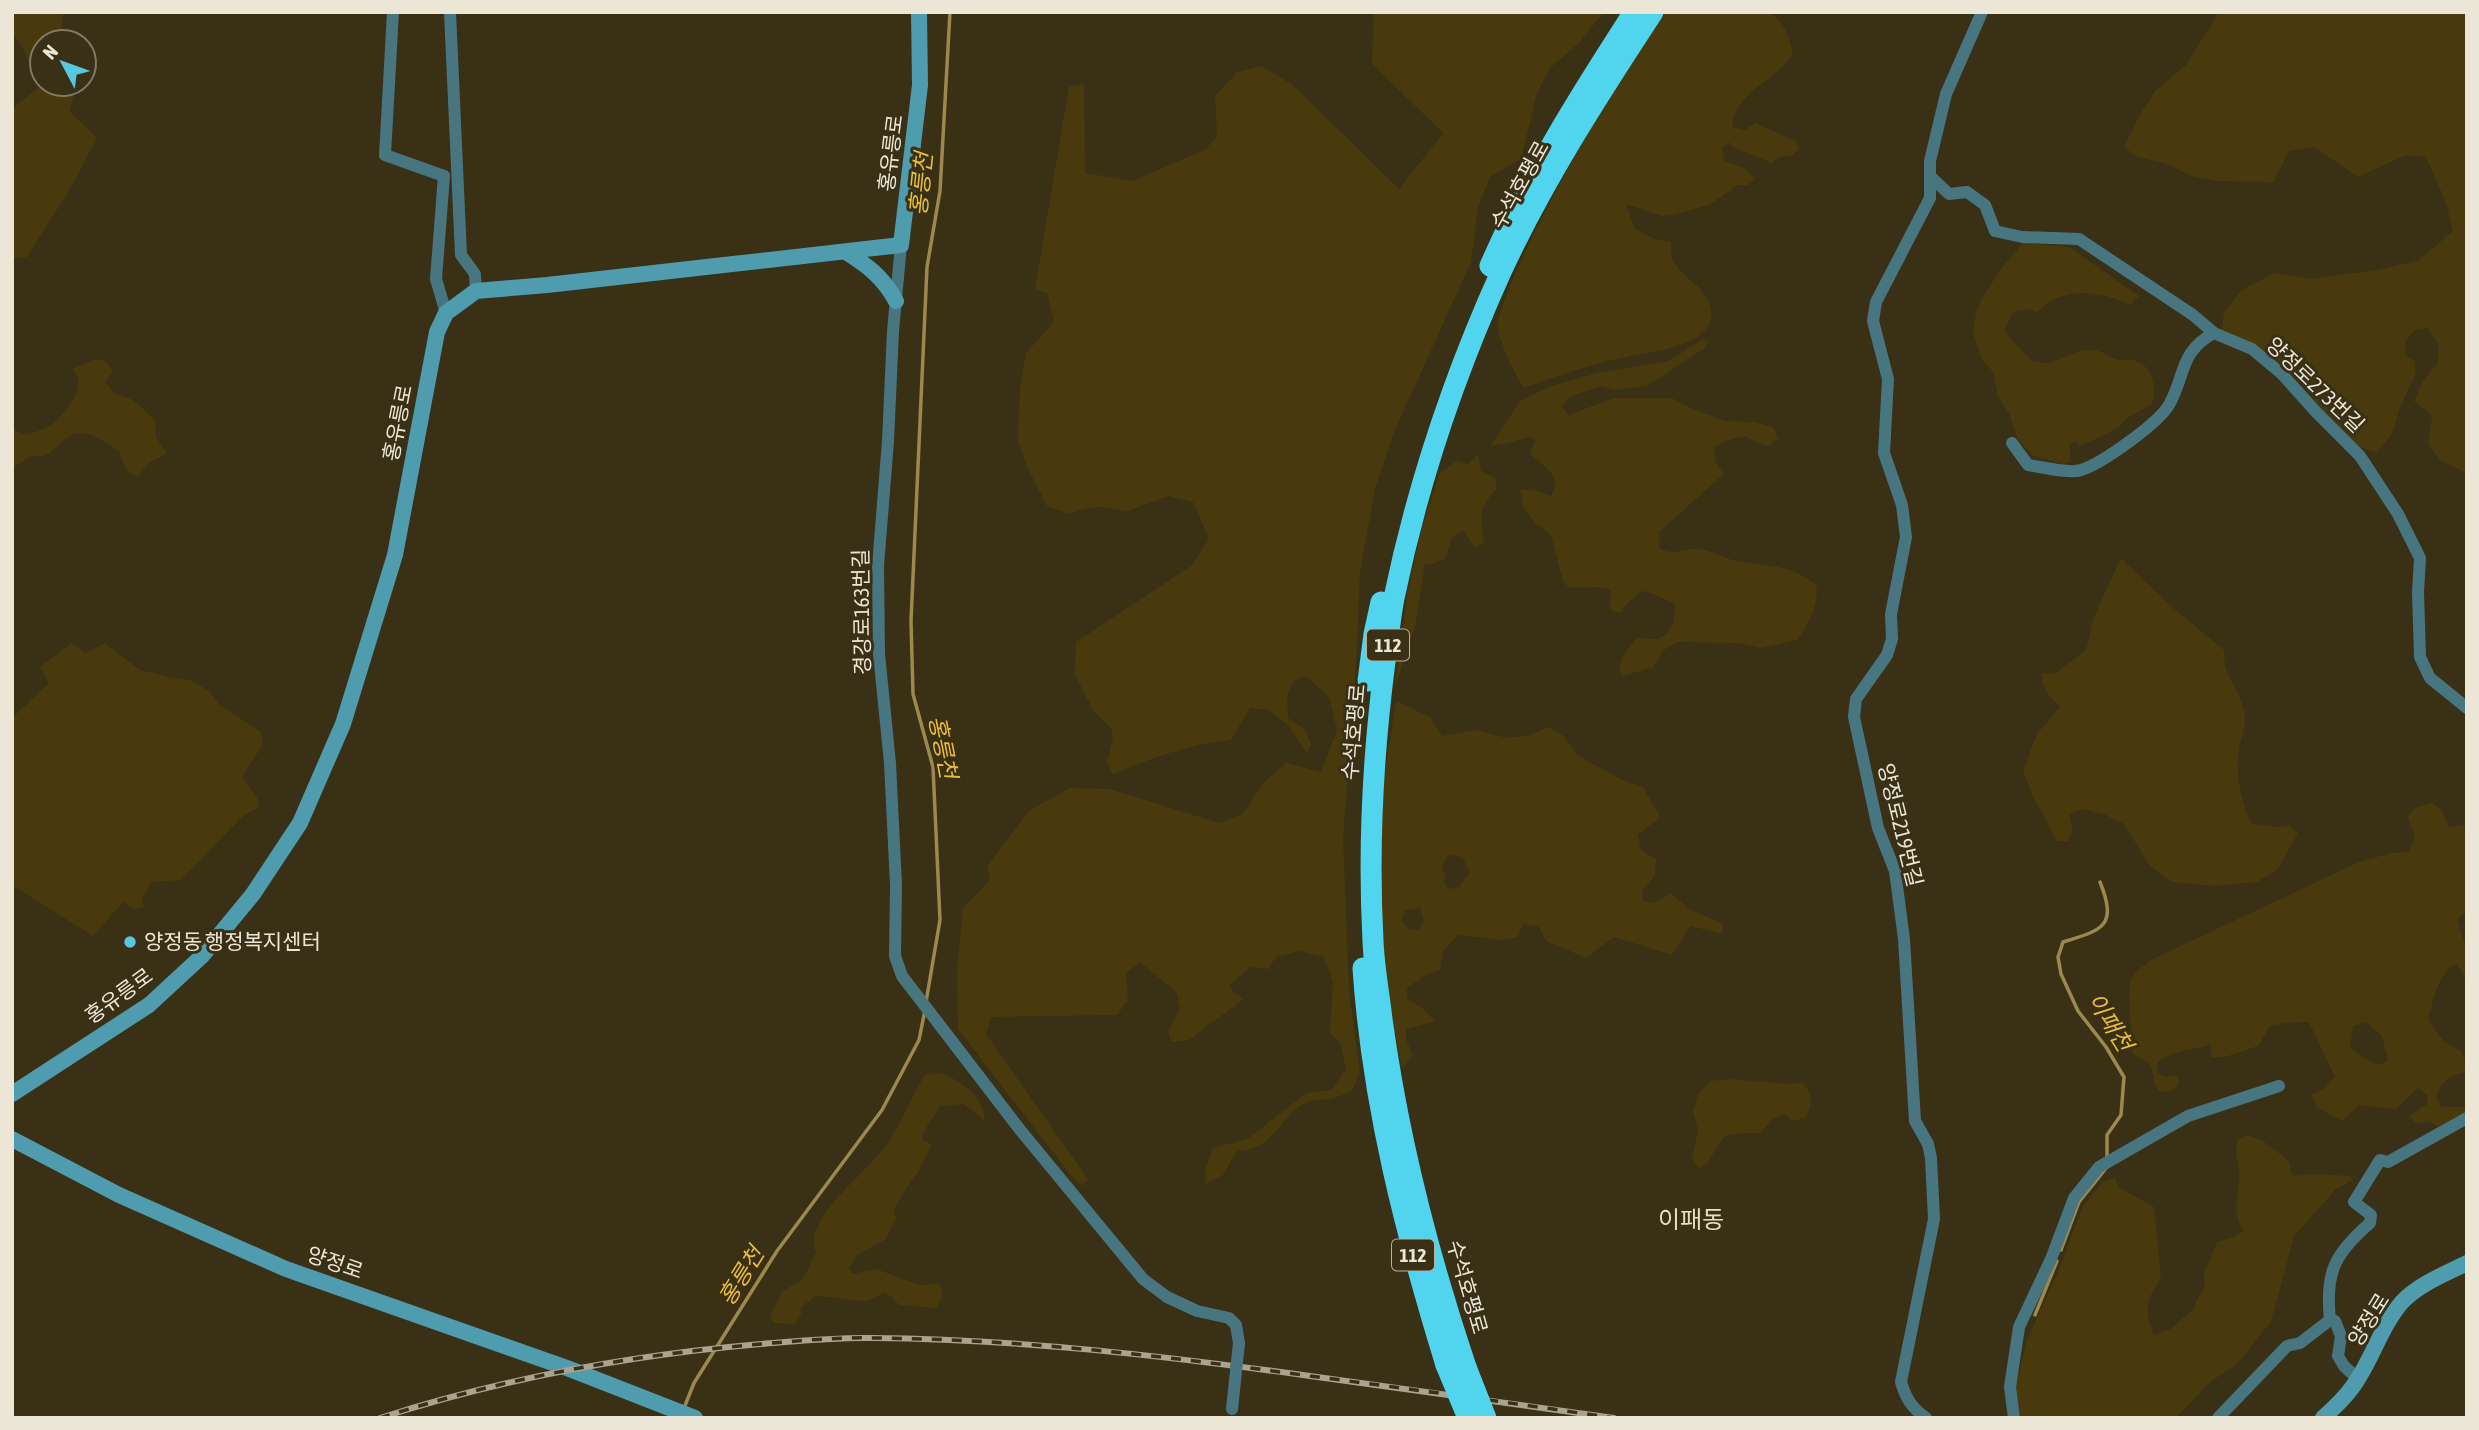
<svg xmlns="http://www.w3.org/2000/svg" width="2479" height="1430" font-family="'Asap Condensed','Noto Sans KR',sans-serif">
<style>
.green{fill:#493a0d;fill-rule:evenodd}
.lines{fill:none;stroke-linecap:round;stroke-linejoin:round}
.stream{stroke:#9c894e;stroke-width:3.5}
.street{stroke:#477680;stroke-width:12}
.secondary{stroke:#4e9cad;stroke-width:16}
.highway{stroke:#51d5ef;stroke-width:21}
.rail-casing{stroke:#aaa38f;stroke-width:6}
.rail{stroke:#393016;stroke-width:3.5;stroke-dasharray:10;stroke-linecap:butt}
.street-bridge{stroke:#477680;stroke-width:12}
.highway-bridge{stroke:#51d5ef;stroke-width:21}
.poi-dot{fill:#56c9e1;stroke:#393016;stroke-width:2.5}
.labels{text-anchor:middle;stroke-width:6;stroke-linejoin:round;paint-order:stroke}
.shield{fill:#393016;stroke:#b6af9d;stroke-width:2}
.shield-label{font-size:19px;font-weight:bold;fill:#ece6d7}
.street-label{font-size:21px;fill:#ece6d7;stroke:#393016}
.poi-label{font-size:21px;fill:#ece6d7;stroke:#393016;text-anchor:start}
.water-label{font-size:23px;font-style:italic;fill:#e9bd3b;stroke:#393016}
.quarter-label{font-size:24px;fill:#eadec0;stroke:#393016}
</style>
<rect width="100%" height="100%" fill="#393016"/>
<g class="green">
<path d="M12 12H64L62 26 67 42H42V84H76L70 112 97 138 73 184 27 257 14 258 12 109 40 86 23 48 12 32Z"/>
<path d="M1374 12H1604L1579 43 1550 68 1537 93 1521 159 1490 177 1478 207 1471 262 1394 432 1375 489 1360 572 1356 665 1343 839 1349 991 1360 1073 1352 1091C1345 1094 1338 1097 1331 1099 1324 1100 1315 1099 1308 1102 1278 1115 1276 1150 1237 1151L1223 1175 1205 1184 1206 1168 1213 1148 1247 1139 1307 1093 1331 1090 1346 1069 1340 1042 1330 1033 1333 982 1324 957 1299 951 1276 957 1268 969 1251 967 1229 985 1234 992 1244 999 1189 1040 1171 1042 1168 1032 1180 1007 1176 992 1140 962 1126 973 1128 1000 1117 1015 991 1017 986 1034 1088 1179 1083 1186 1072 1177 958 1029 957 970 963 908 990 880 987 866 1029 811 1069 788 1110 789 1219 823 1243 814 1264 782 1286 763 1321 772 1337 730 1329 697 1306 676 1294 681 1287 695 1288 718 1304 728 1311 744 1307 753 1288 725 1268 710 1250 708 1231 740C1189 744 1152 758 1113 774L1107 763 1113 738 1111 728 1094 712 1075 675 1076 642 1191 566 1209 539 1193 502 1169 496 1125 512C1104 504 1090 506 1069 514L1047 506 1028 469 1018 441 1020 389 1026 353 1054 322 1047 293 1035 289 1069 87 1084 84 1085 173 1133 181 1206 149 1217 136 1215 96 1237 72 1262 66 1293 85 1399 189 1443 133 1372 64Z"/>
<path d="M1665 12H1768C1785 22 1788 34 1793 53 1781 79 1736 88 1732 127L1745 130 1755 123 1796 141 1799 148 1793 155 1779 157 1772 163 1735 148 1728 142 1722 148 1724 161 1744 168 1755 179 1748 185H1738L1709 205 1676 214 1662 216 1626 204 1634 228 1654 239 1671 242C1671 246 1671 253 1672 258 1680 278 1706 285 1711 308 1718 348 1646 352 1622 358 1589 365 1556 376 1524 388 1516 377 1500 343 1498 329 1494 296 1594 121 1617 84 1632 59 1649 36 1665 12Z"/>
<path d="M2219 12H2467V473L2440 460 2428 444 2432 416 2414 401 2423 381 2438 363 2439 345 2427 328 2415 330 2406 340 2405 354 2415 362V375L2401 405 2392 434 2377 452C2340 448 2315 392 2288 369 2268 352 2246 340 2222 330L2224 312 2242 290 2274 273 2311 279 2378 270 2419 260 2453 231 2445 200 2426 157 2406 155 2358 177 2314 147 2289 151 2274 182 2217 181 2192 176 2164 163 2137 157 2124 147 2141 113 2156 90 2186 65Z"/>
<path d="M2023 243 2069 247 2139 296 2130 305C2110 294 2077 288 2055 299 2048 302 2042 308 2037 312L2028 309 2014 311 2005 329C2011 344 2023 349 2032 361 2037 362 2044 364 2048 363 2061 360 2071 352 2085 350 2101 348 2103 355 2116 359 2121 361 2127 359 2132 360 2154 365 2156 386 2152 404L2127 418 2119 427 2109 433 2079 446 2076 441 2070 443V462L2063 464 2032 455 2017 438 2010 415 1998 396 1993 372 1982 360 1973 332 1977 307 2000 270Z"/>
<path d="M1702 340 1708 341 1705 348 1647 386 1614 390 1601 386 1572 396 1561 406 1569 415 1614 398H1672L1688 407 1725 421 1755 422 1774 428 1778 439 1768 446 1755 442 1746 436 1731 439 1714 447 1715 462 1724 474 1659 532V548C1675 557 1680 548 1696 549 1711 549 1723 559 1738 561 1769 567 1787 563 1816 584 1820 603 1808 625 1797 640L1761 648 1739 643 1676 642 1664 650 1653 667 1623 676 1619 670 1623 655 1636 638C1642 638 1653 640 1660 638 1674 633 1676 615 1674 603 1662 599 1655 593 1642 591L1630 600 1621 612H1614L1610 609 1611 590C1596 585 1584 589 1568 587L1563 581 1551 535 1535 523 1524 508 1520 490H1533L1551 496 1556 485 1552 473 1530 454 1535 440 1529 437 1504 444 1491 445 1520 401 1549 387 1597 373 1668 361Z"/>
<path d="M96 359 105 361 113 371 105 382 114 393 133 400 155 420 156 437 167 454 150 462 138 476C125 473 123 464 120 452 59 405 66 462 32 456L12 468V429L27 435C35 432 46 429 52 424 67 412 90 385 72 369Z"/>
<path d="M1478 455 1481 471 1495 478 1497 488C1479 508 1480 516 1484 542L1475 548 1463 531 1453 536 1445 559 1432 564H1425L1415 626 1395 687 1408 590 1422 528 1439 474 1457 461 1468 464Z"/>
<path d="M2121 558 2172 607 2224 650C2224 679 2233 678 2241 701 2249 721 2243 730 2239 749 2235 774 2241 802 2252 824L2275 827 2289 826 2298 833 2278 869 2257 882 2214 886 2172 882 2150 866 2124 824 2106 815 2083 809 2069 814 2073 831 2068 841H2057L2032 795 2023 770 2037 734 2060 707C2050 696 2041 689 2042 673L2054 674 2086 650 2093 619Z"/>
<path d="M71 643 85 653 105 643 140 670 173 678 190 680 209 691 221 706 261 732 263 744 242 777 257 797 259 807 242 817 181 880 152 882 142 898 144 907 133 909 123 902 93 936 12 885V718L49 683 40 667Z"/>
<path d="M1396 701 1430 717 1442 736 1476 730 1507 738 1529 735 1549 727 1565 737 1577 755 1620 779 1643 787 1660 817 1638 835 1641 850 1656 859 1655 875 1642 891 1643 901 1655 903 1671 893 1690 910 1722 923V934L1691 926 1672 955 1614 937 1586 958 1546 941 1539 927 1523 924 1518 937 1503 940 1458 935 1443 951 1440 970 1426 975 1407 988V999L1422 1008 1436 1021 1406 1029V1039L1413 1055 1402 1068C1387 995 1377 920 1379 845 1380 797 1389 748 1396 701ZM1448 855 1462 857 1470 872 1459 887 1448 889 1443 881 1446 875 1441 867ZM1420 908 1424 920 1420 929 1409 930 1402 921 1405 910Z"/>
<path d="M2432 803 2442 810 2448 827 2467 825V911L2457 919 2467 950V982L2457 964C2437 973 2434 1000 2428 1019 2437 1034 2445 1045 2461 1051L2467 1062V1072C2451 1074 2437 1083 2437 1100L2442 1107H2467V1112L2438 1127 2430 1122 2416 1123 2409 1116 2427 1104 2428 1096 2418 1088 2396 1109 2359 1105 2342 1121 2317 1107 2311 1095 2322 1090 2335 1077 2309 1022H2291L2270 1026 2258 1046 2225 1057H2211V1044C2193 1051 2170 1050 2157 1063L2158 1073 2165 1077 2175 1075 2179 1080 2177 1087 2169 1092 2159 1091C2152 1082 2155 1072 2149 1064 2143 1058 2136 1058 2131 1051 2135 1030 2122 990 2135 973 2140 968 2147 963 2153 959L2359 862 2391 853 2408 852 2415 838 2408 817 2415 808ZM2366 1022 2382 1036 2388 1060 2381 1065 2371 1062 2350 1048 2353 1026Z"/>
<path d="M941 1073C960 1081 986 1096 984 1120L964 1104 940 1106C934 1118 924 1127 922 1139L931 1144C924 1170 904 1186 894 1211L896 1219 886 1239 857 1255 849 1268 852 1274 876 1269 920 1285 939 1284 943 1293 937 1308 899 1305 893 1298 885 1293C878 1294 875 1298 869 1300 862 1303 826 1296 816 1296L801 1307V1316L794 1324 774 1323 770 1317 782 1292 803 1279 816 1252C813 1242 813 1235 818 1226 833 1195 865 1173 885 1147 902 1124 910 1098 925 1075Z"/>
<path d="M1730 1079 1789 1084 1802 1083C1813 1093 1812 1105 1806 1117L1793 1121 1784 1114 1772 1120 1760 1133C1719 1134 1728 1130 1707 1164L1699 1168 1692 1159 1698 1131 1693 1111 1698 1094 1710 1081Z"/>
<path d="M2247 1135 2263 1141 2288 1160 2293 1176 2315 1174 2350 1176 2353 1180 2336 1189 2294 1236 2271 1322 2237 1364 2210 1382 2176 1418H2021L2015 1389 2027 1340 2059 1270 2083 1206 2103 1182 2115 1178 2118 1187 2154 1207 2161 1278C2146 1300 2144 1309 2154 1335L2172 1328 2192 1310 2205 1285 2204 1273 2217 1242 2234 1237 2243 1230C2231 1214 2240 1192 2239 1173 2239 1158 2233 1158 2238 1140Z"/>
</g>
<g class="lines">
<g class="stream">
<path d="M2100 882C2118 927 2102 930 2063 942L2058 957 2061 974 2078 1011 2106 1047 2124 1077 2121 1115 2107 1135V1159"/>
<path d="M926 1002 940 920 933 767 913 694 911 621 927 267 940 191 950 12"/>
<path d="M2061 1250 2079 1202 2107 1167"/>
<path d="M2035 1315 2057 1261"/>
<path d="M684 1408 694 1383 777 1251 882 1110 919 1040 925 1010"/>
</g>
<g class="street">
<path d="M393 12 385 155 444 176 436 279 446 313"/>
<path d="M450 12 461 255 475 274 476 291"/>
<path d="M1930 176 1949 194 1967 192 1985 205 1995 231 2022 237 2079 239 2193 315 2214 333 2252 349 2282 374 2317 413 2360 456 2398 514 2420 558 2418 592 2420 657 2430 678 2467 708"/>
<path d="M901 245 893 331 888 441 878 566 879 654 890 763 896 885 895 956 902 976 1021 1131 1143 1279 1167 1297 1197 1311 1229 1318 1236 1325 1239 1343"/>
<path d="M2012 443 2028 465C2041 467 2070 474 2081 470 2101 464 2161 422 2170 403 2185 376 2180 351 2214 333"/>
<path d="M2330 1320C2325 1273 2334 1254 2370 1223L2371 1215 2354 1202 2380 1160 2388 1162 2467 1118"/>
<path d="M1926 1418C1912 1408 1906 1399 1901 1382L1934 1219 1931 1158 1928 1144 1915 1121 1904 939 1895 871 1878 828 1854 717 1856 699 1887 655 1892 639 1891 614 1906 537 1902 505 1884 453 1888 379 1873 321 1876 302 1930 198V161L1946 94 1982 12"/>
<path d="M2014 1418 2010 1387 2019 1327 2051 1259 2074 1198 2099 1167 2188 1116 2279 1086"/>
<path d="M2218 1418 2287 1346 2300 1343 2330 1320 2335 1321 2341 1336 2338 1356 2344 1366 2358 1379"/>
</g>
<g class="secondary">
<path d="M846 252C868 266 883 277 896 301"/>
<path d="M12 1094 149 1005 202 956 253 894 300 823 343 724 395 555 437 332 446 313 476 291 547 285 901 245 920 85 919 12"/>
<path d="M12 1139 119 1195 286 1269 567 1368 695 1418"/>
<path d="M2323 1418C2336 1406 2350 1393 2359 1377 2374 1353 2383 1324 2402 1302 2419 1284 2445 1274 2467 1263"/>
</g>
<g class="highway">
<path d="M1490 266C1529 176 1581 94 1634 12"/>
<path d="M1368 681 1374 634 1381 602"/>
<path d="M1363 968C1372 1104 1406 1235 1446 1365"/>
<path d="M1466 1367C1428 1254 1398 1137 1382 1019 1379 993 1374 967 1373 941 1368 848 1373 754 1385 662 1388 641 1390 619 1394 598 1417 487 1454 376 1501 272 1543 181 1598 96 1653 12"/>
</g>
<g class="rail-casing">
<path id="rail" d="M380 1418C504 1378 631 1355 761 1344 798 1341 836 1337 873 1338 1019 1339 1165 1356 1310 1376 1411 1389 1512 1403 1614 1418"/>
</g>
<use href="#rail" class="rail"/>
<path class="street-bridge" d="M1232 1409 1239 1343"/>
<g class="highway-bridge">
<path d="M1446 1365 1468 1418"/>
<path d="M1466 1367 1486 1418"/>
</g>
</g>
<circle class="poi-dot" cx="130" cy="942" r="7"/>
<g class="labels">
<g class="shield">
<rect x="1367" y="629.5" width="42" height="31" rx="5"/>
<rect x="1392" y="1239.5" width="42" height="31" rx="5"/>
</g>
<g class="shield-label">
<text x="1388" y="652">112</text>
<text x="1413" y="1262">112</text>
</g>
<g class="street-label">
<text transform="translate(891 153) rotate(-83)" y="7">홍유릉로</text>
<text transform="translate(1520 185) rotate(-61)" y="7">수석호평로</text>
<text transform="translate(2315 385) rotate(44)" y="7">양정로273번길</text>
<text transform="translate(398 423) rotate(-79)" y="7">홍유릉로</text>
<text transform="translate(862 612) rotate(-91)" y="7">경강로163번길</text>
<text transform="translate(1354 732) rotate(-85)" y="7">수석호평로</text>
<text transform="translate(1900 825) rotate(76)" y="7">양정로219번길</text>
<text transform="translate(119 996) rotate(-36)" y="7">홍유릉로</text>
<text transform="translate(335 1263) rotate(19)" y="7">양정로</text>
<text transform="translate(1467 1287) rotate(74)" y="7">수석호평로</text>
<text transform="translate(2369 1320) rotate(-58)" y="7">양정로</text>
</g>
<g class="poi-label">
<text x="144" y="949">양정동 행정복지센터</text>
</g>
<g class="water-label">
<text transform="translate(921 184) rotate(-84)" y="8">홍릉천</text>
<text transform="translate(943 747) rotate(79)" y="8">홍릉천</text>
<text transform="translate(2110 1022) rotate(58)" y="8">이패천</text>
<text transform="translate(741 1276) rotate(-58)" y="8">홍릉천</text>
</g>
<g class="quarter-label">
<text x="1691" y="1228">이패동</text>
</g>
</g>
<rect width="2479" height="1430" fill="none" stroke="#ece6d7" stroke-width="28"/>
<g transform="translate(63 63) rotate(311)"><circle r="33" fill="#393016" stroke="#817963" stroke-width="2"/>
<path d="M0-5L12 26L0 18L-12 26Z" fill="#56c9e1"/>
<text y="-10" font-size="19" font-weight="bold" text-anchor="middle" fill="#ece6d7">N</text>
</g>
</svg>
